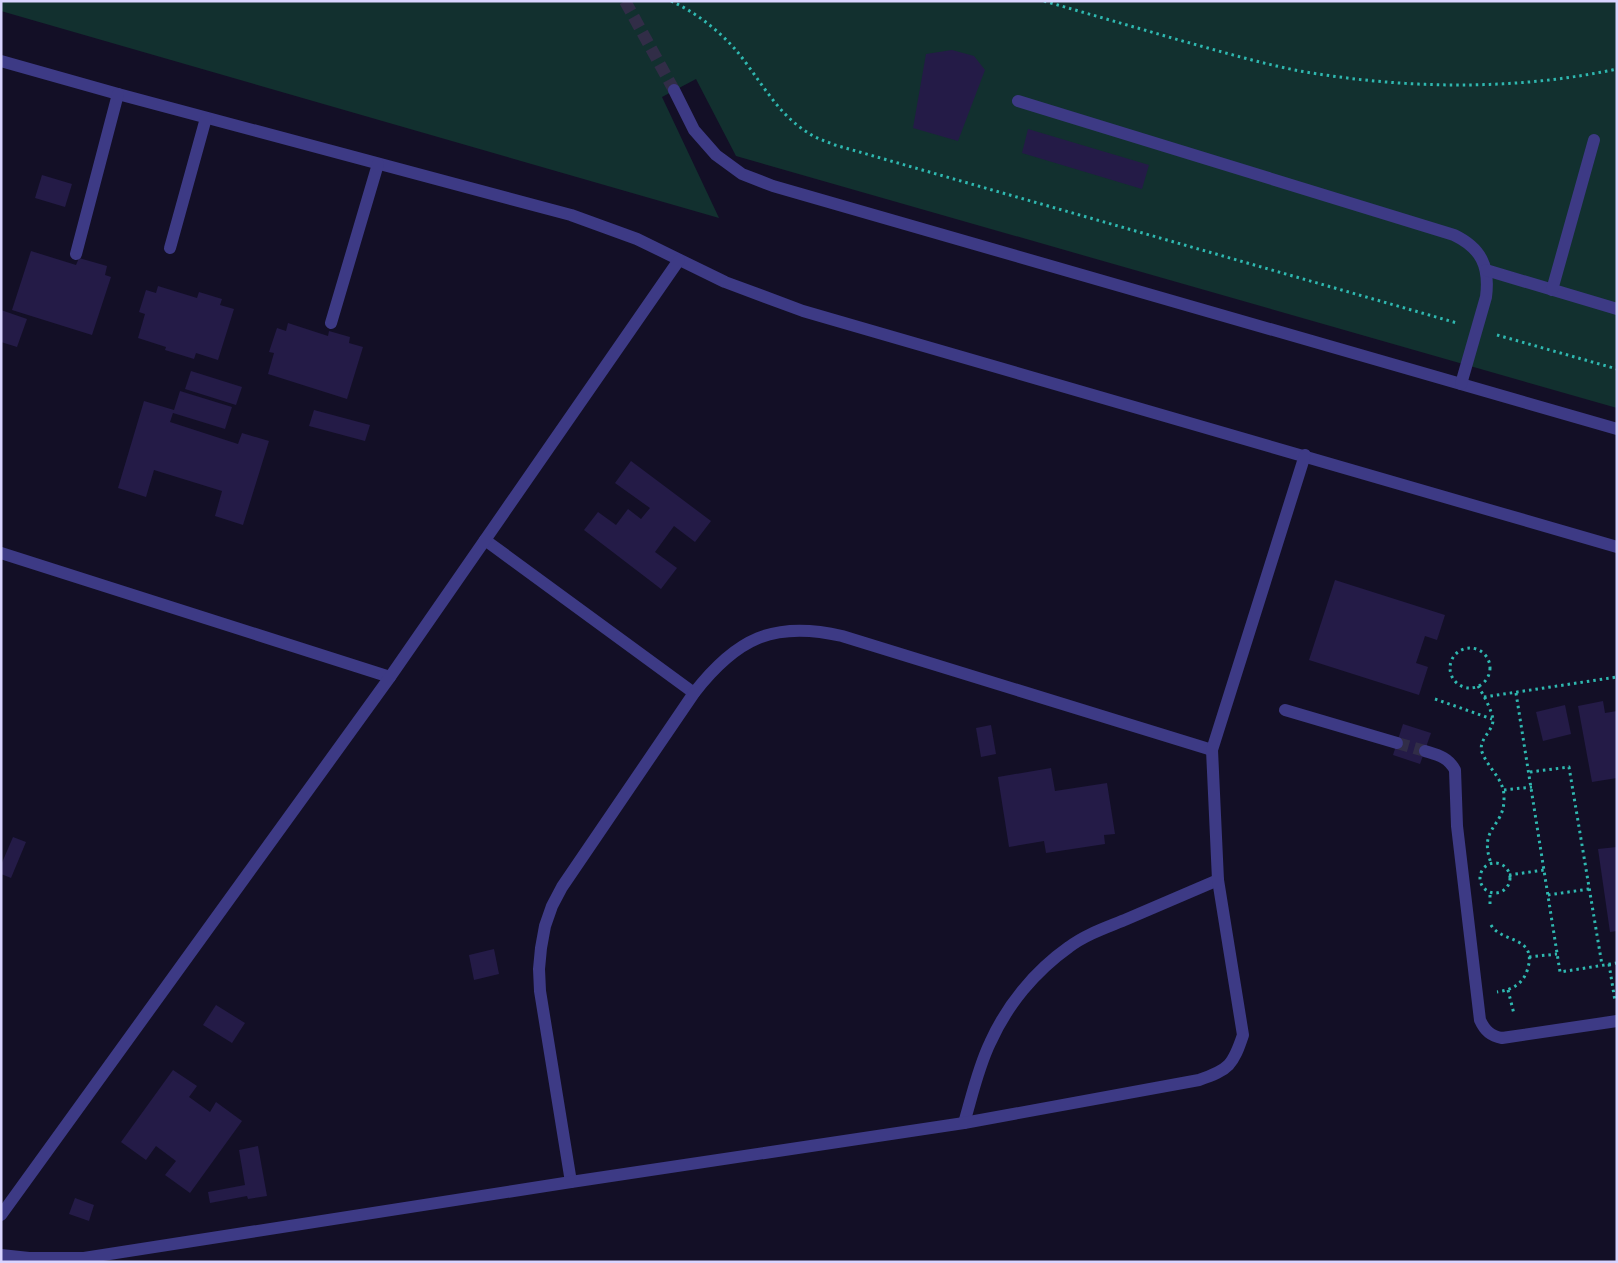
<svg xmlns="http://www.w3.org/2000/svg" width="1618" height="1263" font-family="Arial,sans-serif">
<style>
.green{fill:#12302f}
.building{fill:#241b47}
.lines{fill:none;stroke-linecap:round;stroke-linejoin:round}
.minor-tunnel{stroke:#312d47;stroke-width:12;stroke-dasharray:12 6;stroke-linecap:butt}
.path{stroke:#2fb8b0;stroke-width:3;stroke-dasharray:2.5 4;stroke-linecap:butt}
.minor{stroke:#3d3a85;stroke-width:12}
</style>
<rect width="100%" height="100%" fill="#130f26"/>
<path class="green" d="M1 1H1617V408L736 156 696 79 662 97 719 218 1 11Z"/>
<g class="building">
<path d="M952 50 974 56 985 70 958 141 913 128 926 54Z"/>
<path d="M1028 129 1149 165 1142 189 1022 153Z"/>
<path d="M42 175 72 184 65 207 35 198Z"/>
<path d="M31 251 76 265 79 258 107 266 105 275 111 277 92 335 12 310Z"/>
<path d="M158 286 197 298 199 292 222 299 220 305 234 309 218 360 196 353 194 359 165 350 166 347 138 338 145 314 139 312 146 290 156 293Z"/>
<path d="M1 310 27 319 17 347 1 342Z"/>
<path d="M288 323 328 336 329 331 350 337 349 343 363 347 347 399 268 374 274 353 269 352 277 328 286 331Z"/>
<path d="M191 371 242 387 236 405 185 389Z"/>
<path d="M180 391 232 407 225 429 173 413 170 422 238 444 242 433 269 441 243 525 215 516 222 491 154 470 146 497 118 488 144 401 174 410Z"/>
<path d="M314 410 370 425 365 441 309 426Z"/>
<path d="M631 461 711 521 695 542 674 526 655 552 677 568 661 589 584 530 598 512 616 525 628 509 641 519 650 508 615 483Z"/>
<path d="M1335 580 1445 615 1437 640 1425 636 1416 663 1428 667 1419 695 1309 660Z"/>
<path d="M1603 701 1605 713 1617 711V778L1592 782 1578 706Z"/>
<path d="M1565 705 1571 734 1543 741 1536 712Z"/>
<path d="M1403 724 1431 733 1420 764 1393 755Z"/>
<path d="M991 725 996 754 981 757 976 728Z"/>
<path d="M1051 768 1055 791 1107 783 1115 834 1104 835 1105 844 1046 853 1044 841 1009 847 998 777Z"/>
<path d="M13 837 26 842 11 878 1 874V865Z"/>
<path d="M1617 847V931L1610 932 1598 849Z"/>
<path d="M494 949 499 974 474 980 469 955Z"/>
<path d="M216 1005 245 1023 232 1043 203 1025Z"/>
<path d="M173 1070 197 1086 189 1097 210 1112 216 1102 242 1121 190 1193 165 1175 176 1161 156 1146 146 1160 121 1142Z"/>
<path d="M258 1146 267 1196 248 1199 247 1196 210 1203 208 1192 245 1185 239 1150Z"/>
<path d="M75 1198 94 1205 89 1221 69 1214Z"/>
</g>
<g class="lines">
<g class="minor-tunnel">
<path d="M625 1 674 90"/>
<path d="M1397 743 1425 751"/>
</g>
<g class="path">
<path d="M671 1C695 12 717 29 735 49 758 76 776 113 807 132 815 138 825 141 835 145L1457 323"/>
<path d="M1044 1C1089 14 1134 27 1179 40 1219 51 1259 63 1300 71 1404 89 1513 91 1617 69"/>
<path d="M1497 335 1617 369"/>
<circle cx="1470" cy="668" r="20"/>
<path d="M1478 686C1483 694 1493 712 1493 721 1492 732 1478 740 1482 752 1488 769 1505 779 1504 799 1504 828 1478 827 1491 863"/>
<path d="M1516 693 1560 972 1617 963"/>
<path d="M1484 697 1617 677"/>
<path d="M1435 699 1492 719"/>
<path d="M1530 772 1569 767 1602 965"/>
<path d="M1504 790 1532 787"/>
<circle cx="1495" cy="878" r="15"/>
<path d="M1509 875 1544 870"/>
<path d="M1548 895 1589 889"/>
<path d="M1490 904V893"/>
<path d="M1491 925C1502 944 1539 935 1527 971 1522 985 1511 990 1497 992"/>
<path d="M1529 957 1557 954"/>
<path d="M1609 964 1615 1001"/>
<path d="M1508 990 1514 1014"/>
</g>
<g class="minor">
<path d="M1 61 118 94 571 215 637 239 725 282 803 311 1617 547"/>
<path d="M674 90 694 130 716 155 742 174 773 186 1617 429"/>
<path d="M1018 101 1454 235C1481 248 1490 266 1486 297L1461 384"/>
<path d="M170 248 206 118"/>
<path d="M76 254 118 94"/>
<path d="M1486 270 1617 309"/>
<path d="M1552 290 1594 140"/>
<path d="M331 323 378 164"/>
<path d="M485 540 694 693"/>
<path d="M1 553 390 677"/>
<path d="M1285 710 1397 743"/>
<path d="M1425 751C1438 755 1448 757 1455 770L1457 826 1480 1020C1485 1031 1491 1036 1502 1038L1617 1021"/>
<path d="M964 1123C972 1096 978 1068 990 1043 1007 1005 1035 971 1069 947 1086 934 1108 927 1127 919 1157 906 1188 893 1218 880"/>
<path d="M571 1182 540 991 539 969 541 948 545 926 552 906 562 887 694 693C736 639 773 620 842 636L1212 750"/>
<path d="M1 1215 390 677 679 260"/>
<path d="M1 1255 29 1258H84L571 1182 964 1123 1199 1080C1229 1070 1233 1065 1243 1035L1218 880 1212 750 1305 455"/>
</g>
</g>
<rect width="1618" height="1263" fill="none" stroke="#d9d4ff" stroke-width="5"/>
</svg>
